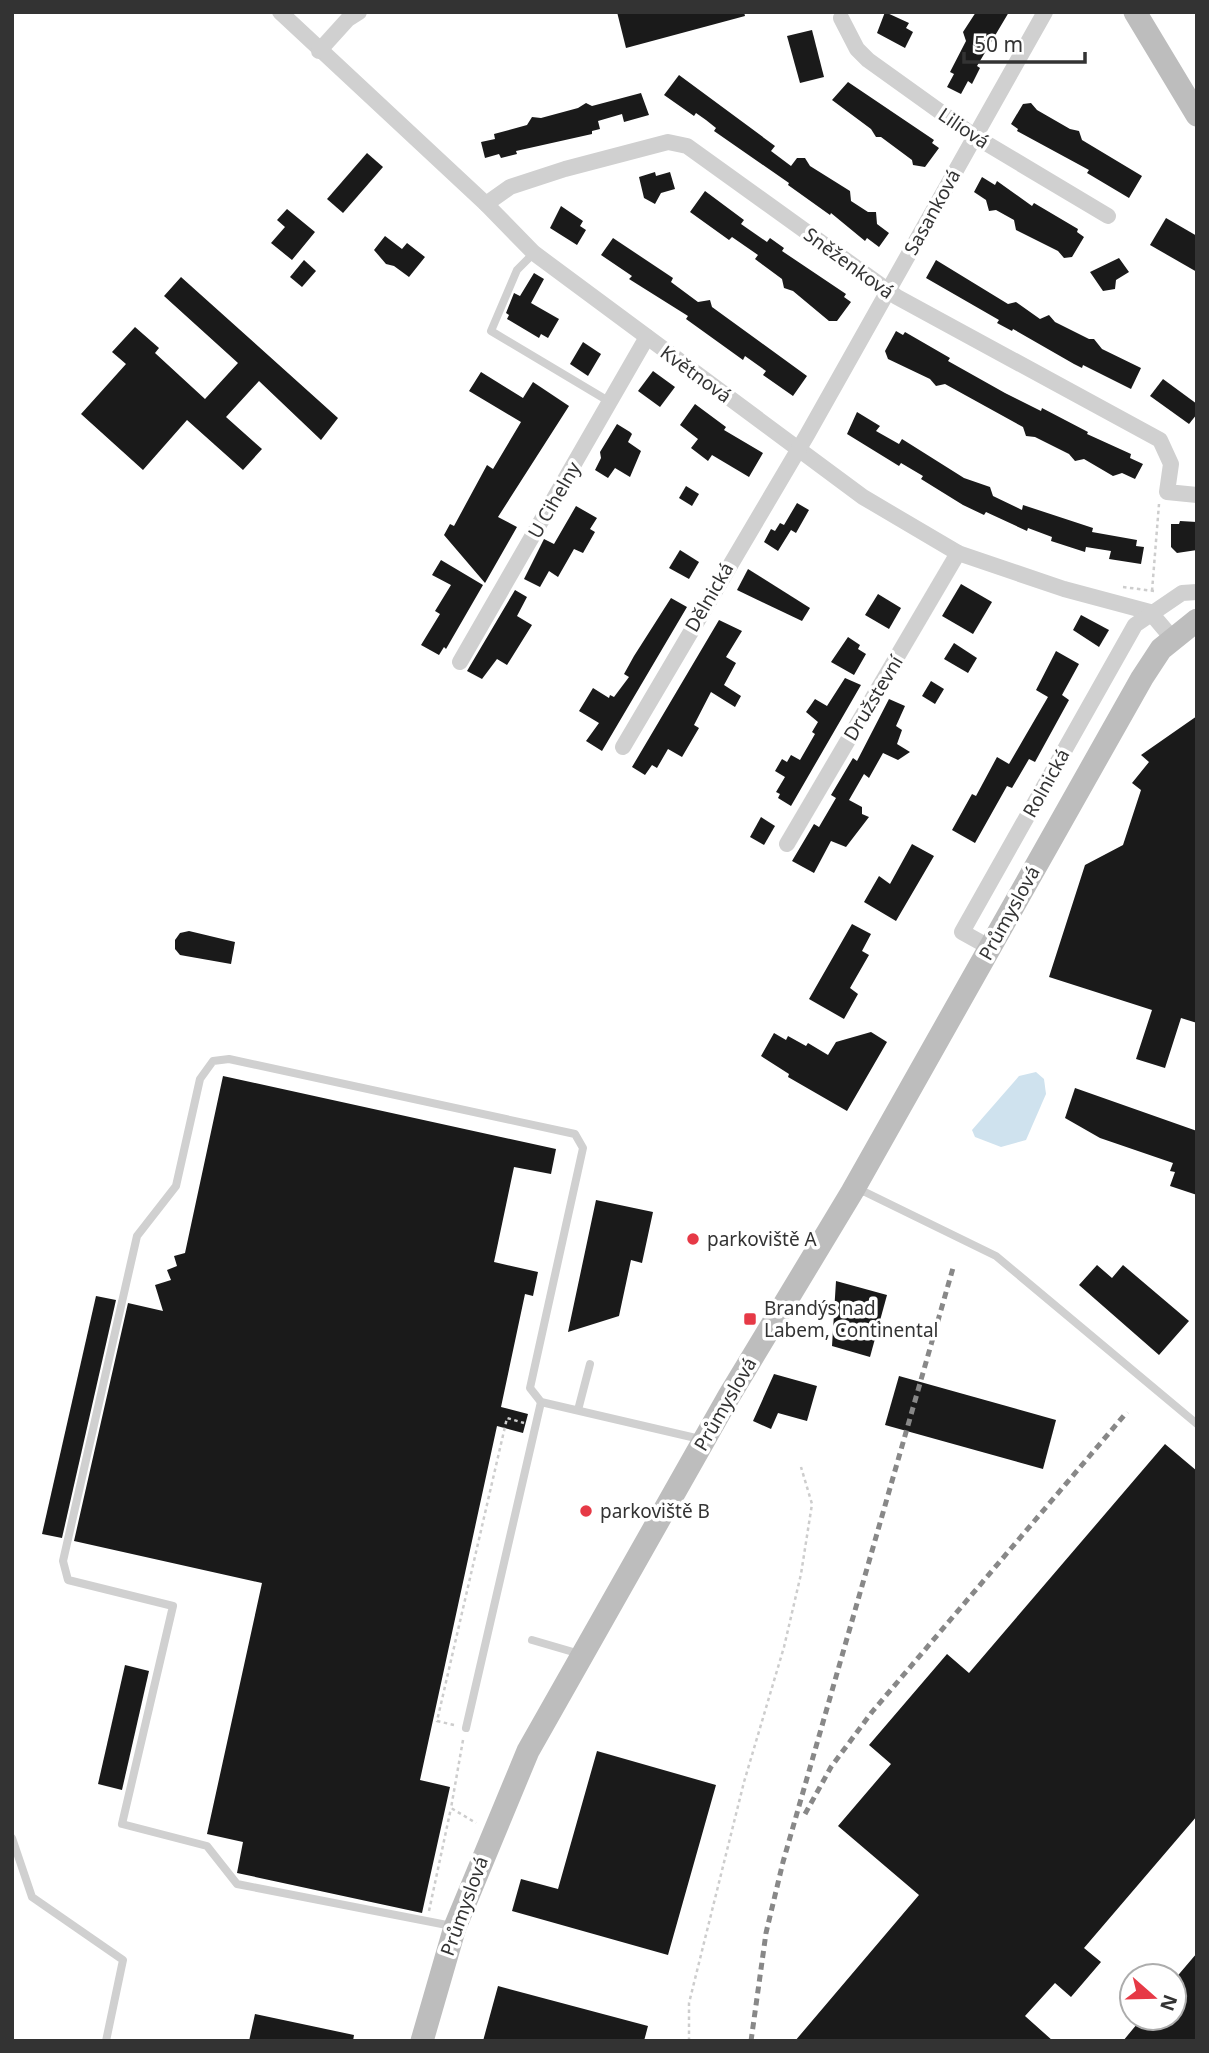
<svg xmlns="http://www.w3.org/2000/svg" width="1209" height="2053" font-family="'Noto Sans',sans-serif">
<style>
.water{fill:#cfe2ee}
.building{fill:#1a1a1a}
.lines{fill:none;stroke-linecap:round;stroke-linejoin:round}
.path{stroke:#cdcdcd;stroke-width:2.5;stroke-dasharray:3.5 3.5;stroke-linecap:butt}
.service{stroke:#d0d0d0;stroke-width:8}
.minor{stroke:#d0d0d0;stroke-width:16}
.secondary{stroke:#bdbdbd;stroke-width:23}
.rail{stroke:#888;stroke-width:5;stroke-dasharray:7 5;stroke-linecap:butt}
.poi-dot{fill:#e63946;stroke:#fff;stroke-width:2.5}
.labels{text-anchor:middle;stroke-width:7;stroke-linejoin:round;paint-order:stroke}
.street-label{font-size:19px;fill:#333;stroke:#fff}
.poi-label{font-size:19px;fill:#333;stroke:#fff;text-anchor:start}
</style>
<rect width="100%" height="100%" fill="#fff"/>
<path class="water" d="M1036 1072 1044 1079 1046 1094 1026 1140 1001 1147 975 1137 972 1130 1019 1076Z"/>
<g class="building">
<path d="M617 12H744L745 16 626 48Z"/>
<path d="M885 12 909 23 906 28 913 32 905 48 877 33Z"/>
<path d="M976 12H1009L977 66 980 68 972 84 968 81 961 94 947 87 954 74 950 72 966 41 963 32Z"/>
<path d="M812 30 824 77 800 83 787 36Z"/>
<path d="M679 75 775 146 771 151 791 166 797 158H805L810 166 850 191 851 201 868 212H876L877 224 889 233 879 247 867 238 865 241 831 213 830 215 788 185 789 183 714 131 716 128 706 120 696 113 694 116 664 95Z"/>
<path d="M848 82 934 140 932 143 939 148 925 167 913 165 912 160 881 137H876L871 129 832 100Z"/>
<path d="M641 93 649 115 624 122 622 114 598 121 600 129 592 131V134L516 151 517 154 501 158 499 154 485 158 481 142 495 139 494 134 527 125 532 117 541 118 578 108 586 103 592 106Z"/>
<path d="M1031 103 1037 110 1070 129 1079 131 1082 140 1142 176 1129 198 1087 173 1089 170 1017 131 1018 129 1011 124 1023 104Z"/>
<path d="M367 153 383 167 343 213 327 199Z"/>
<path d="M655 172 656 176 670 172 675 189 661 193 655 204 644 198 639 177Z"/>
<path d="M982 177 995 185 997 181 1032 206 1034 203 1078 229 1077 232 1084 237 1072 257 1064 258 1058 251 1016 230 1014 220 996 210 989 211 986 200 974 192Z"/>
<path d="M705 191 744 220 741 224 767 242 770 238 784 248 782 251 846 294 844 297 851 302 837 321H829L793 291 784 288 782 279 755 259 758 255 732 237 729 240 690 212Z"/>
<path d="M561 206 583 221 580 226 586 230 577 245 550 228Z"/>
<path d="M287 209 315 232 292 260 271 243 285 227 277 220Z"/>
<path d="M1166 218 1197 236V272L1150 245Z"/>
<path d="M385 236 402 249 407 243 425 257 409 277 394 266 386 264 374 250Z"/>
<path d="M613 238 673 278 671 282 698 302 710 300 712 307 807 376 793 396 763 375 766 371 745 356 743 360 686 319 688 316 629 279 632 276 601 255Z"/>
<path d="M1119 258 1129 272 1116 280 1115 289 1103 291 1090 272Z"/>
<path d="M304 260 316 271 302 287 290 277Z"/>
<path d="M936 260 1008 304 1016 302 1040 319 1049 315 1055 322 1089 339H1094L1102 349 1141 368 1131 389 1083 365 1082 368 1074 364 1013 329 1012 331 997 323 999 320 926 278Z"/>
<path d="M534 273 544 279 531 303 559 319 548 338 541 334 539 338 507 319 509 315 506 313 514 293 520 296Z"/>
<path d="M181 277 338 418 321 440 259 381 226 417 262 449 243 470 187 420 143 470 81 414 126 364 112 352 135 327 159 348 155 353 205 399 238 363 164 296Z"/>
<path d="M896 331 903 335 905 332 950 358 948 361 1005 393 1041 411 1042 408 1088 432 1087 434 1131 454 1130 458 1143 464 1135 479 1122 473 1113 476 1084 459 1075 461 1069 454 1035 437 1026 436 1023 427 945 384 936 386 930 379 888 359 885 351Z"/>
<path d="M583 342 601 354 588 376 570 364Z"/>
<path d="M653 371 675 387 660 407 638 391Z"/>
<path d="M481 372 523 398 533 382 569 406 498 517 517 527 485 583 444 535 450 524 454 526 487 465 493 469 521 422 469 391Z"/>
<path d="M1163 379 1197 404V414L1189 424 1150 396Z"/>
<path d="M695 404 726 427 724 430 763 453 749 477 712 455 708 461 691 448 698 439 680 425Z"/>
<path d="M857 412 880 426 876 431 899 444 902 439 964 478 990 487 993 496 1022 510 1023 505 1093 528 1092 532 1137 540 1136 546 1144 547 1141 564 1109 559 1111 551 1086 547 1085 552 1051 541 1052 537 1028 528 1027 531 986 512 984 515 963 505 921 479 923 476 901 463 899 466 847 434Z"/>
<path d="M617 424 630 432 632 434 628 442 641 451 630 477 615 468 608 478 595 470 601 458 600 452Z"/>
<path d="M686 486 699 494 692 506 679 498Z"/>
<path d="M797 503 809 510 796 533 791 530 778 551 764 542 771 529 775 531 780 523 784 525Z"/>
<path d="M576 506 597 518 590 529 595 532 583 553 574 549 558 577 549 571 540 587 524 579 544 539 554 544Z"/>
<path d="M1180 521 1197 522V550L1177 553 1171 547V524H1179Z"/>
<path d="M680 550 699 562 689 579 669 568Z"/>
<path d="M441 560 483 585 446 649 444 647 439 655 421 645 440 614 435 611 451 585 432 575Z"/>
<path d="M748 569 810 608 802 621 737 590Z"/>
<path d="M961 584 992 602 973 634 942 616Z"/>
<path d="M515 590 527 597 517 616 532 625 507 665 497 659 482 679 467 671Z"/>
<path d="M878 594 901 608 889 629 865 615Z"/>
<path d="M671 598 687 607 602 751 586 741 599 723 579 711 593 688 609 698 610 695 614 697 629 677 624 674 634 656Z"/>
<path d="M1081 615 1109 630 1099 647 1073 630Z"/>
<path d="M719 620 742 631 726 657 736 663 724 685 741 696 735 707 711 692 694 725 699 728 682 757 668 749 657 768 652 765 645 775 632 767Z"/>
<path d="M848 637 860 645 858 649 866 654 854 675 831 662Z"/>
<path d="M954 643 977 658 968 673 944 659Z"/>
<path d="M1056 651 1079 664 1062 695 1069 700 1035 762 1029 759 1012 788 1007 786 975 843 952 830 972 794 976 796 997 757 1009 764 1027 733 1048 697 1036 690Z"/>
<path d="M845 678 861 685 791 806 778 798 780 794 776 792 785 777 775 771 782 759 787 762 791 755 800 760 815 734 812 732 818 722 806 712 815 699 827 706Z"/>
<path d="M931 681 944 689 935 704 922 696Z"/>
<path d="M889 699 905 706 896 726 902 730 897 744 910 752 898 760 883 753 869 778 864 774 849 800 862 807V814L869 817 846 847 831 841 814 873 792 861 814 824 819 827 836 798 831 795 853 758 857 761Z"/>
<path d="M1197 716V1023L1181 1018 1165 1068 1136 1059 1152 1010 1049 977 1085 865 1123 845 1141 790 1132 783 1149 762 1141 755Z"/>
<path d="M761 817 775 826 764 845 750 837Z"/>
<path d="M912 844 934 856 896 921 864 902 879 876 890 884Z"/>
<path d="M852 924 871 934 862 951 869 955 850 988 858 994 844 1019 809 999Z"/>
<path d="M189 931 235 942 231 964 180 955 175 949V940L180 933Z"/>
<path d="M871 1032 887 1042 847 1111 788 1077 789 1074 761 1056 774 1033 786 1040 788 1036 806 1046 808 1043 828 1055 836 1042Z"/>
<path d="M223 1076 556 1149 551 1174 514 1167 494 1262 538 1272 533 1296 525 1294 501 1407 528 1414 523 1433 497 1426 420 1780 450 1787 422 1913 237 1873 243 1842 207 1834 262 1583 74 1541 128 1303 163 1311 155 1285 171 1280 167 1270 177 1266 174 1256 185 1253Z"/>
<path d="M1075 1088 1197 1131V1195L1170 1186 1175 1172 1170 1171 1173 1163 1100 1138 1065 1118Z"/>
<path d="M596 1200 653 1212 642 1263 631 1260 619 1316 568 1332Z"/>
<path d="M1097 1265 1112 1278 1123 1265 1189 1321 1159 1355 1079 1285Z"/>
<path d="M836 1281 887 1295 870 1357 832 1346Z"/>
<path d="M96 1296 116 1300 62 1538 42 1534Z"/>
<path d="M774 1374 817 1386 807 1421 778 1413 771 1429 753 1421Z"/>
<path d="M899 1376 1056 1420 1043 1469 885 1425Z"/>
<path d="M1165 1444 1197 1471V1816L1084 1948 1101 1962 1071 1997 1055 1983 1025 2016 1053 2041H795L919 1895 838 1826 891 1764 869 1745 947 1654 969 1673Z"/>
<path d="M125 1665 149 1671 122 1790 98 1784Z"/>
<path d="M597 1751 716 1785 668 1955 512 1911 521 1879 558 1889Z"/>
<path d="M1197 1953V2041H1123L1142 2018H1174V1980Z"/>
<path d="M498 1986 648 2026 644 2041H483Z"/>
<path d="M255 2014 354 2035 353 2041H249Z"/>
</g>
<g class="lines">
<g class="path">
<path d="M1123 587 1154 591"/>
<path d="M1152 591 1159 504"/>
<path d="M454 1725 437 1721 507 1418 524 1423"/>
<path d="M463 1740 451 1808 476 1823"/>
<path d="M429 1911 451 1808"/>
<path d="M689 2041V2003L744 1782 784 1647 801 1574 812 1504 801 1467"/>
</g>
<g class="service">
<path d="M534 253 517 270 491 331 610 402"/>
<path d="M854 1192H865L996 1256 1197 1424"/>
<path d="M578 1410 590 1364"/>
<path d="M532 1640 580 1654"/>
<path d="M466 1728 541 1402"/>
<path d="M12 1838 32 1897 123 1960 106 2041"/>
<path d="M452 1926 237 1884 207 1846 122 1824 173 1606 68 1580 63 1561 137 1236 176 1186 200 1079 213 1061 229 1059 575 1134 583 1148 530 1388 541 1402 700 1439"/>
</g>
<g class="minor">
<path d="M280 12 486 204 534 253 863 497 958 553 1064 589 1150 612 1172 638"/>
<path d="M841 18 857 49 868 60 974 136 1108 216"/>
<path d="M319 51 348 19 359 12"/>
<path d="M486 204 510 187 565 169 668 142 687 146 897 297 1160 440 1171 464 1167 492 1197 495"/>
<path d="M460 662 647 337"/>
<path d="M623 747 807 435 1045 12"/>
<path d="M787 844 958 553"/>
<path d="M989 947 962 932 1135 625 1182 593 1197 592"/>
</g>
<g class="secondary">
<path d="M1135 12 1197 115"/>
<path d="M422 2041 455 1927 528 1751 729 1396 852 1192 1142 678 1161 649 1197 620"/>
</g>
<g class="rail">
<path d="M805 1814 831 1767 872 1712 1127 1412"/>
<path d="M751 2041 766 1933 783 1862 953 1268"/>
</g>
</g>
<g class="poi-dot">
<circle cx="693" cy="1239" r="7"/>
<rect x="743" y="1312" width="14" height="14" rx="3.5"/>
<circle cx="586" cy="1511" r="7"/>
</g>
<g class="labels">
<g class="street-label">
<text transform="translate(964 128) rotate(34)" y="7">Liliová</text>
<text transform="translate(932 212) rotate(-61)" y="7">Sasanková</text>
<text transform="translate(849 263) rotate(36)" y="7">Sněženková</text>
<text transform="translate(696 374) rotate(36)" y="7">Květnová</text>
<text transform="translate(554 500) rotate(-60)" y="7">U Cihelny</text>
<text transform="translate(709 597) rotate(-60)" y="7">Dělnická</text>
<text transform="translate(873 698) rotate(-59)" y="7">Družstevní</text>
<text transform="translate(1046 783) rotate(-61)" y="7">Rolnická</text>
<text transform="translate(1009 913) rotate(-61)" y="7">Průmyslová</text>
<text transform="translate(725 1404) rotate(-60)" y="7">Průmyslová</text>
<text transform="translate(464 1906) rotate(-70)" y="7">Průmyslová</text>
</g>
<g class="poi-label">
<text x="707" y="1246">parkoviště A</text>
<text x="764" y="1315">Brandýs nad<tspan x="764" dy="22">Labem, Continental</tspan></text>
<text x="600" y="1518">parkoviště B</text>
</g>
</g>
<rect width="1209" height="2053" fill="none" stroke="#333333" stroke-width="28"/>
<g transform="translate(1153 1997) rotate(110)"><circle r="33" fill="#ffffff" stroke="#adadad" stroke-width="2"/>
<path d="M0-5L12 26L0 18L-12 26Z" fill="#e63946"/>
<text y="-10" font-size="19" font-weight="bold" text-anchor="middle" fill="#333333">N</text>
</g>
<path d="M964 52v10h121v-10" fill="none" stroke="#333333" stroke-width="3.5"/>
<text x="974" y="52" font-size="21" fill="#333333" stroke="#ffffff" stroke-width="5" paint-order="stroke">50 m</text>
</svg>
